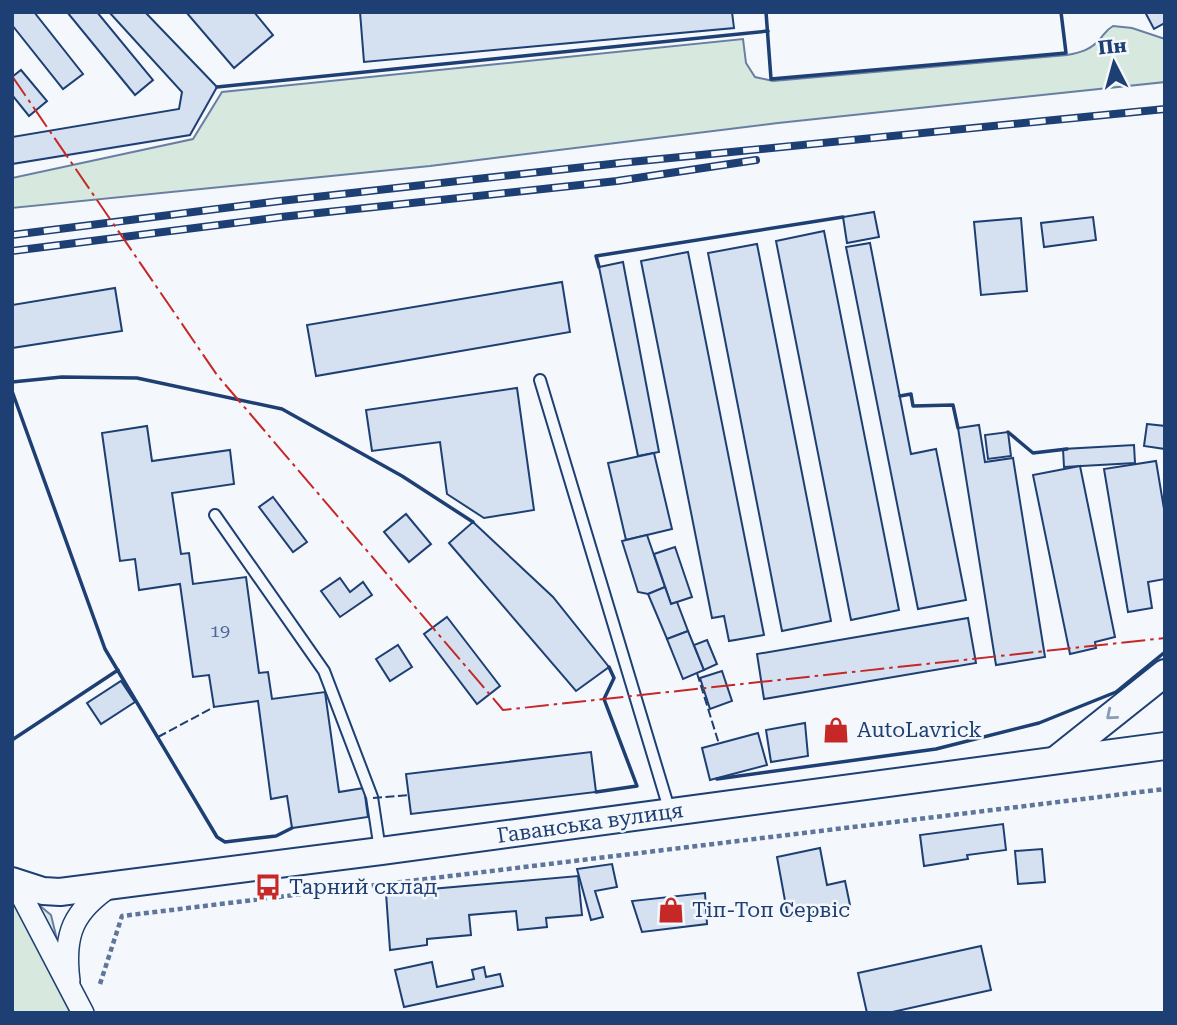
<svg xmlns="http://www.w3.org/2000/svg" width="1177" height="1025" font-family="'Roboto Serif',serif">
<style>
.green{fill:#d7e8df;stroke:#687fa3;stroke-width:2}
.building{fill:#d5e0f0;stroke:#1d3f73;stroke-width:2}
.lines{fill:none;stroke-linecap:round;stroke-linejoin:round}
.service-casing{stroke:#1d3f73;stroke-width:14}
.minor-casing{stroke:#1d3f73;stroke-width:24}
.tertiary-casing{stroke:#1d3f73;stroke-width:30}
.path{stroke:#5e769c;stroke-width:4.5;stroke-dasharray:5 3.5;stroke-linecap:butt}
.service{stroke:#f4f7fb;stroke-width:10}
.minor{stroke:#f4f7fb;stroke-width:21}
.tertiary{stroke:#f4f7fb;stroke-width:26}
.rail-casing{stroke:#1d3f73;stroke-width:8}
.rail{stroke:#f4f7fb;stroke-width:5;stroke-dasharray:16;stroke-linecap:butt}
.fence{stroke:#1d3f73;stroke-width:2;stroke-dasharray:9 3.5;stroke-linecap:butt}
.wall{stroke:#1d3f73;stroke-width:3.5}
.power{stroke:#c62828;stroke-width:2;stroke-dasharray:24 5 3.5 5;stroke-linecap:butt}
.oneway{stroke:#889bb7}
.labels{text-anchor:middle;stroke-width:5;stroke-linejoin:round;paint-order:stroke}
.number-label{font-size:18px;fill:#4b6792}
.poi-label{font-size:21px;fill:#1d3f73;stroke:#f4f7fb;text-anchor:start}
.street-label{font-size:21px;fill:#1d3f73;stroke:#f4f7fb}
</style>
<rect width="100%" height="100%" fill="#f4f7fb"/>
<g class="green">
<path d="M1113 26 1132 28 1165 39V82L778 123 430 166 12 208V178L193 139 222 92 743 39 746 63 755 77 773 81 1067 55C1079 53 1091 50 1100 39 1105 33 1106 30 1113 26Z"/>
<path d="M12 882 51 915 75 1013H12Z"/>
</g>
<g class="building">
<path d="M12 12H34L83 74 63 89 12 25Z"/>
<path d="M67 12H97L153 80 135 95Z"/>
<path d="M109 12H145L217 87 190 135 12 164V137L179 109 182 92Z"/>
<path d="M186 12H254L273 35 234 68Z"/>
<path d="M360 12H732L734 28 364 62Z"/>
<path d="M1145 12H1165V23L1154 29Z"/>
<path d="M21 70 47 101 29 116 12 95V77Z"/>
<path d="M874 212 879 237 847 243 843 217Z"/>
<path d="M1093 217 1096 240 1044 247 1041 223Z"/>
<path d="M1021 218 1027 291 981 295 974 222Z"/>
<path d="M824 231 899 610 851 620 776 241Z"/>
<path d="M870 243 911 454 936 449 966 600 918 609 846 247Z"/>
<path d="M757 244 831 621 782 631 708 253Z"/>
<path d="M688 252 764 635 729 641 724 616 712 618 641 261Z"/>
<path d="M623 262 659 452 638 456 599 267Z"/>
<path d="M562 282 570 332 316 376 307 325Z"/>
<path d="M115 288 122 331 12 348V305Z"/>
<path d="M517 388 534 510 484 518 447 494 440 442 372 451 366 410Z"/>
<path d="M1147 424 1165 426V449L1144 446Z"/>
<path d="M979 425 985 462 1013 458 1045 657 996 665 958 428Z"/>
<path d="M147 426 152 461 230 450 234 484 172 493 181 554 189 553 193 584 246 577 259 673 268 672 272 699 325 692 339 792 364 788 368 817 292 828 287 796 271 799 258 701 214 707 209 675 193 677 180 584 139 590 135 559 120 561 102 433Z"/>
<path d="M1008 432 1011 456 988 459 985 435Z"/>
<path d="M1134 445 1135 463 1064 467 1063 449Z"/>
<path d="M654 453 672 529 626 540 608 463Z"/>
<path d="M1156 461 1165 515V579L1148 582 1152 608 1128 612 1104 469Z"/>
<path d="M1080 466 1115 637 1095 642 1096 648 1070 654 1033 475Z"/>
<path d="M273 497 307 542 293 552 259 507Z"/>
<path d="M406 514 431 544 409 562 384 532Z"/>
<path d="M473 522 553 597 609 667 576 691 449 543Z"/>
<path d="M647 535 665 587 648 594 638 592 622 541Z"/>
<path d="M675 547 692 597 671 604 654 554Z"/>
<path d="M340 578 350 592 363 582 372 595 340 617 321 591Z"/>
<path d="M665 587 671 604 677 602 688 631 667 639 648 594Z"/>
<path d="M447 617 500 686 477 704 424 634Z"/>
<path d="M968 618 976 663 764 699 757 654Z"/>
<path d="M688 631 704 670 683 679 667 639Z"/>
<path d="M707 640 717 664 704 670 694 645Z"/>
<path d="M398 645 412 667 390 681 376 659Z"/>
<path d="M722 671 732 701 710 709 700 678Z"/>
<path d="M121 681 135 702 101 724 87 703Z"/>
<path d="M805 723 808 756 771 762 766 730Z"/>
<path d="M758 733 767 765 710 780 702 748Z"/>
<path d="M591 752 596 792 411 814 406 774Z"/>
<path d="M1003 824 1006 850 967 855 968 859 924 866 920 835Z"/>
<path d="M820 848 827 885 845 881 850 905 788 917 777 857Z"/>
<path d="M1042 849 1045 882 1018 884 1015 851Z"/>
<path d="M612 864 617 887 595 891 603 917 591 920 577 869Z"/>
<path d="M578 876 582 915 546 918 547 927 518 930 516 911 469 915 471 935 427 939V945L390 950 386 893Z"/>
<path d="M705 893 707 924 642 932 632 901Z"/>
<path d="M981 946 991 990 888 1013H867L858 973Z"/>
<path d="M432 962 437 987 474 979 472 970 484 967 486 977 500 974 503 986 404 1007 395 970Z"/>
</g>
<g class="lines">
<g class="service-casing">
<g id="service">
<path d="M540 380 670 812"/>
<path d="M215 515 324 671 372 797 380 850"/>
</g>
</g>
<g class="minor-casing">
<g id="minor">
<path d="M15 883 83 1013"/>
<path d="M69 981C63 934 73 911 112 885"/>
</g>
</g>
<g class="tertiary-casing">
<g id="tertiary">
<path d="M1057 759 1165 673"/>
<path d="M12 881 43 891 60 892 381 851 1165 746"/>
</g>
</g>
<path class="path" d="M100 984 122 916 1165 789"/>
<use href="#service" class="service"/>
<use href="#minor" class="minor"/>
<use href="#tertiary" class="tertiary"/>
<g class="rail-casing">
<g id="rail">
<path d="M12 235 280 201 620 163 1165 109"/>
<path d="M12 251 281 217 617 181 756 160"/>
</g>
</g>
<use href="#rail" class="rail"/>
<g class="fence">
<path d="M697 673 719 744"/>
<path d="M158 737 214 707"/>
<path d="M373 798 409 795"/>
</g>
<g class="wall">
<path d="M766 12 771 79 1066 53 1061 12"/>
<path d="M217 87 768 31"/>
<path d="M599 267 596 256 843 217"/>
<path d="M12 382 62 377 137 378 282 409 402 476 473 522"/>
<path d="M12 391 105 649 217 837 225 842 276 836 292 828"/>
<path d="M900 396 911 394 913 406 953 405 958 428"/>
<path d="M1008 432 1033 453 1067 449"/>
<path d="M12 740 118 670"/>
<path d="M717 779 936 749 1039 723 1116 692 1165 652"/>
<path d="M596 792 637 786 604 699 614 678 609 667"/>
</g>
<path class="power" d="M12 76 217 375 503 710 1165 638"/>
</g>
<defs><path id="oneway-chevron" d="M-2-3.5L2.5 0L-2 3.5" fill="none" stroke-width="1.6" stroke-linecap="round" stroke-linejoin="round" transform="scale(1.75)"/></defs>
<use class="oneway" href="#oneway-chevron" transform="translate(1111 715) rotate(140)"/>
<defs>
<g id="shop-bare" transform="scale(2.1)"><path d="M-5-2.5h2.3a2.7 3.5 0 0 1 5.4 0H5L5.5 6h-11ZM-1.5-2.5h3a1.5 2.3 0 0 0-3 0Z" fill="#c62828" stroke="#f4f7fb" stroke-width="2.5" paint-order="stroke"/></g>
<g id="bus-bare" transform="scale(2.1)"><path d="M-5-6H5V4H4V6H2V4H-2V6H-4V4H-5ZM-3.5-4V0h7V-4ZM-3.5 1.2v1.5H-2V1.2ZM2 1.2v1.5H3.5V1.2Z" fill="#c62828" stroke="#f4f7fb" stroke-width="2.5" paint-order="stroke"/></g>
</defs>
<g fill-rule="evenodd">
<use href="#shop-bare" x="836" y="730"/>
<use href="#bus-bare" x="268" y="887"/>
<use href="#shop-bare" x="671" y="910"/>
</g>
<g class="labels">
<g class="number-label">
<text x="220" y="637">19</text>
</g>
<g class="poi-label">
<text x="857" y="737">AutoLavrick</text>
<text x="289" y="894">Тарний склад</text>
<text x="692" y="917">Тіп-Топ Сервіс</text>
</g>
<g class="street-label">
<text transform="translate(590 823) rotate(-8)" y="7">Гаванська вулиця</text>
</g>
</g>
<rect width="1177" height="1025" fill="none" stroke="#1d3f73" stroke-width="28"/>
<g transform="translate(1114 63) rotate(354)" stroke="#f4f7fb" stroke-width="5" paint-order="stroke">
<path d="M0-5L12 26L0 18L-12 26Z" fill="#1d3f73"/>
<text y="-10" font-size="19" font-weight="bold" text-anchor="middle" fill="#1d3f73">Пн</text>
</g>
</svg>
